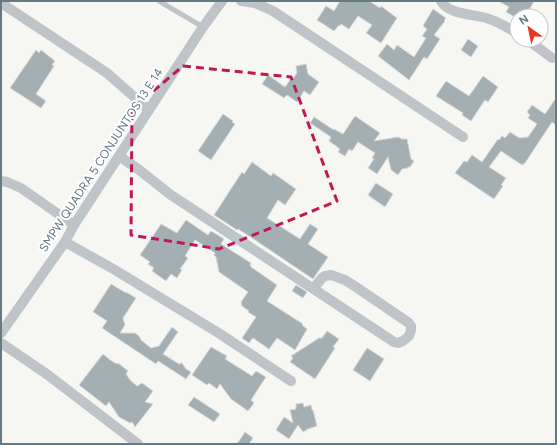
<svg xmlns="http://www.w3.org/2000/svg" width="557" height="445" font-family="Figtree,sans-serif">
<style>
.building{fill:#a4afb4;stroke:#d7d7d5}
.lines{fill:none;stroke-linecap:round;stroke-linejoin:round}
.lane{stroke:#bec4c7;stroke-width:5}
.street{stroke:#bec4c7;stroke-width:10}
.marked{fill:none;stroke:#c2185b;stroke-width:3;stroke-dasharray:8 5;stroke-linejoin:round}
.labels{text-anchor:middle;stroke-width:4;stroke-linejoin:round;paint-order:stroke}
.street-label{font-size:12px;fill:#647a84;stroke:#fff}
</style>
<rect width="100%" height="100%" fill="#f6f6f2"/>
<g class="building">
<path d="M340 1H369L380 8 381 6 397 18 381 43 366 33 372 25 358 16 349 29 341 24 340 26 339 25 334 31 317 20 326 6 334 11Z"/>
<path d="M498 1H534L526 16H513L506 12 509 7Z"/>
<path d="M433 9 446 18 444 20 445 21 434 35 440 39 427 59 424 57 409 80 378 56 387 44 394 50 397 45 414 57 426 38 422 36 427 29 423 26Z"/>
<path d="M468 39 478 46 471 57 461 50Z"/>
<path d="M36 50 39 53 41 50 55 61 52 65 54 66 36 94 46 101 41 108 10 88Z"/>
<path d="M306 64 308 74 319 82 310 95 304 91 297 102 287 95 284 98 262 84 268 75 285 87 290 80H292L297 73 296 66Z"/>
<path d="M483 76 498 87 488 102 485 100 471 121 462 115 463 113 436 96 446 81 469 96Z"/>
<path d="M556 98V125L552 122 525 163 522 165 501 151 489 167 506 178 501 185 503 186 494 199 455 173 464 161 467 162 472 155 482 162 498 139 499 140 502 136 505 138 510 132 516 136 520 138 528 137 537 124 528 118 530 115 527 112 532 105 545 114Z"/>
<path d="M223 114 233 121 232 122 235 124 211 160 198 151Z"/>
<path d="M355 116 380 133 374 141 398 137 402 139H407L411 159 414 161 410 167H408V168L402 169 398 175 391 170 388 157 377 174 368 168 374 159 372 158 375 153 358 142 352 151 349 149 345 156 338 152 340 149 329 141 331 137 310 123 314 117 334 130V129L343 134Z"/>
<path d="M252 162 271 176 273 173 296 189 285 205 278 200 267 218 300 239 310 224 318 229 308 244 328 257 313 279 252 238 238 229 237 230 214 215 242 172 244 174Z"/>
<path d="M376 183 393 194 385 207 368 195Z"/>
<path d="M186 220 208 235 211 231 224 239 221 244 251 263 250 265 251 267 277 285 267 301 303 324 302 325 307 329 295 350 277 338 269 349 253 338 249 343 242 338 256 317 248 312 249 311 242 306 241 302 248 292 219 272 216 257 214 255 215 253 195 240 185 256 188 258 180 269 182 270 177 278 171 274 166 281 152 271 154 268 148 264 150 262 140 255 153 236 161 224 177 233Z"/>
<path d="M111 284 126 293V292L136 298 123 318 125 325 120 333H135L139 336 141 340 151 348 159 346 172 327 178 332 163 354 179 364 182 363 186 369 191 372 186 379 158 361 156 364 102 328 107 321 93 312Z"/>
<path d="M296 285 307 292 303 298 292 291Z"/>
<path d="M327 331 339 339 333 347 335 348 315 379 290 362 293 358 291 356 319 338H322Z"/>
<path d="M211 347 227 356 225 359 252 376 256 371 266 377 251 400 254 403 248 411 231 399 220 384 217 389 209 383 207 385 192 375Z"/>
<path d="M367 348 384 359 370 381 353 370Z"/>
<path d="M103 354 110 360 117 364 118 363 128 371 126 374 131 381 137 386 142 383 153 391 145 402 153 404 135 427 132 422 130 423 119 417 109 402 106 406 79 385Z"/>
<path d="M194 397 220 414 214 422 188 405Z"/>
<path d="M303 403 304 407 311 405 312 410H313L317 426 308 429 303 432 298 425 289 439 276 430 284 417 293 423 290 410 296 409V404Z"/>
<path d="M245 432 253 438 249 444H237Z"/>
</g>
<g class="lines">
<path class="lane" d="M159 1 203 27"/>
<g class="street">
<path d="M241 1 255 3 273 11 463 137"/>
<path d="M441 1C448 15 476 14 489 19 499 22 508 28 517 33"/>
<path d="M1 3 107 73 149 110"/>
<path d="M528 40 552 58"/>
<path d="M119 156 138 169 171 195 394 342 398 343 403 341 409 336 411 330V326L409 323 356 287 345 280 331 275 325 276 322 278 313 289"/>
<path d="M1 181 7 182 21 188 74 225"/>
<path d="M65 242 115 270 217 332 291 381"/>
<path d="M1 333 65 242 74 225 203 27 222 1"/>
<path d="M1 343 48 375 138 444"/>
</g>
</g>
<path class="marked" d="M183 66 291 77 337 201 219 249 131 235 132 109Z"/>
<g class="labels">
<g class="street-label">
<text transform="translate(101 160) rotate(-57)" y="4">SMPW QUADRA 5 CONJUNTOS 13 E 14</text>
</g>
</g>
<rect width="557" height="445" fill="none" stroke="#647a84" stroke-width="4"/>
<g transform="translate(529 28) rotate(327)"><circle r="19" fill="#ffffff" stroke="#c1cace"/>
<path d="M0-3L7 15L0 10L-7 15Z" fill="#e63722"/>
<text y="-6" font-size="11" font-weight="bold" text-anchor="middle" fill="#647a84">N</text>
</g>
</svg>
